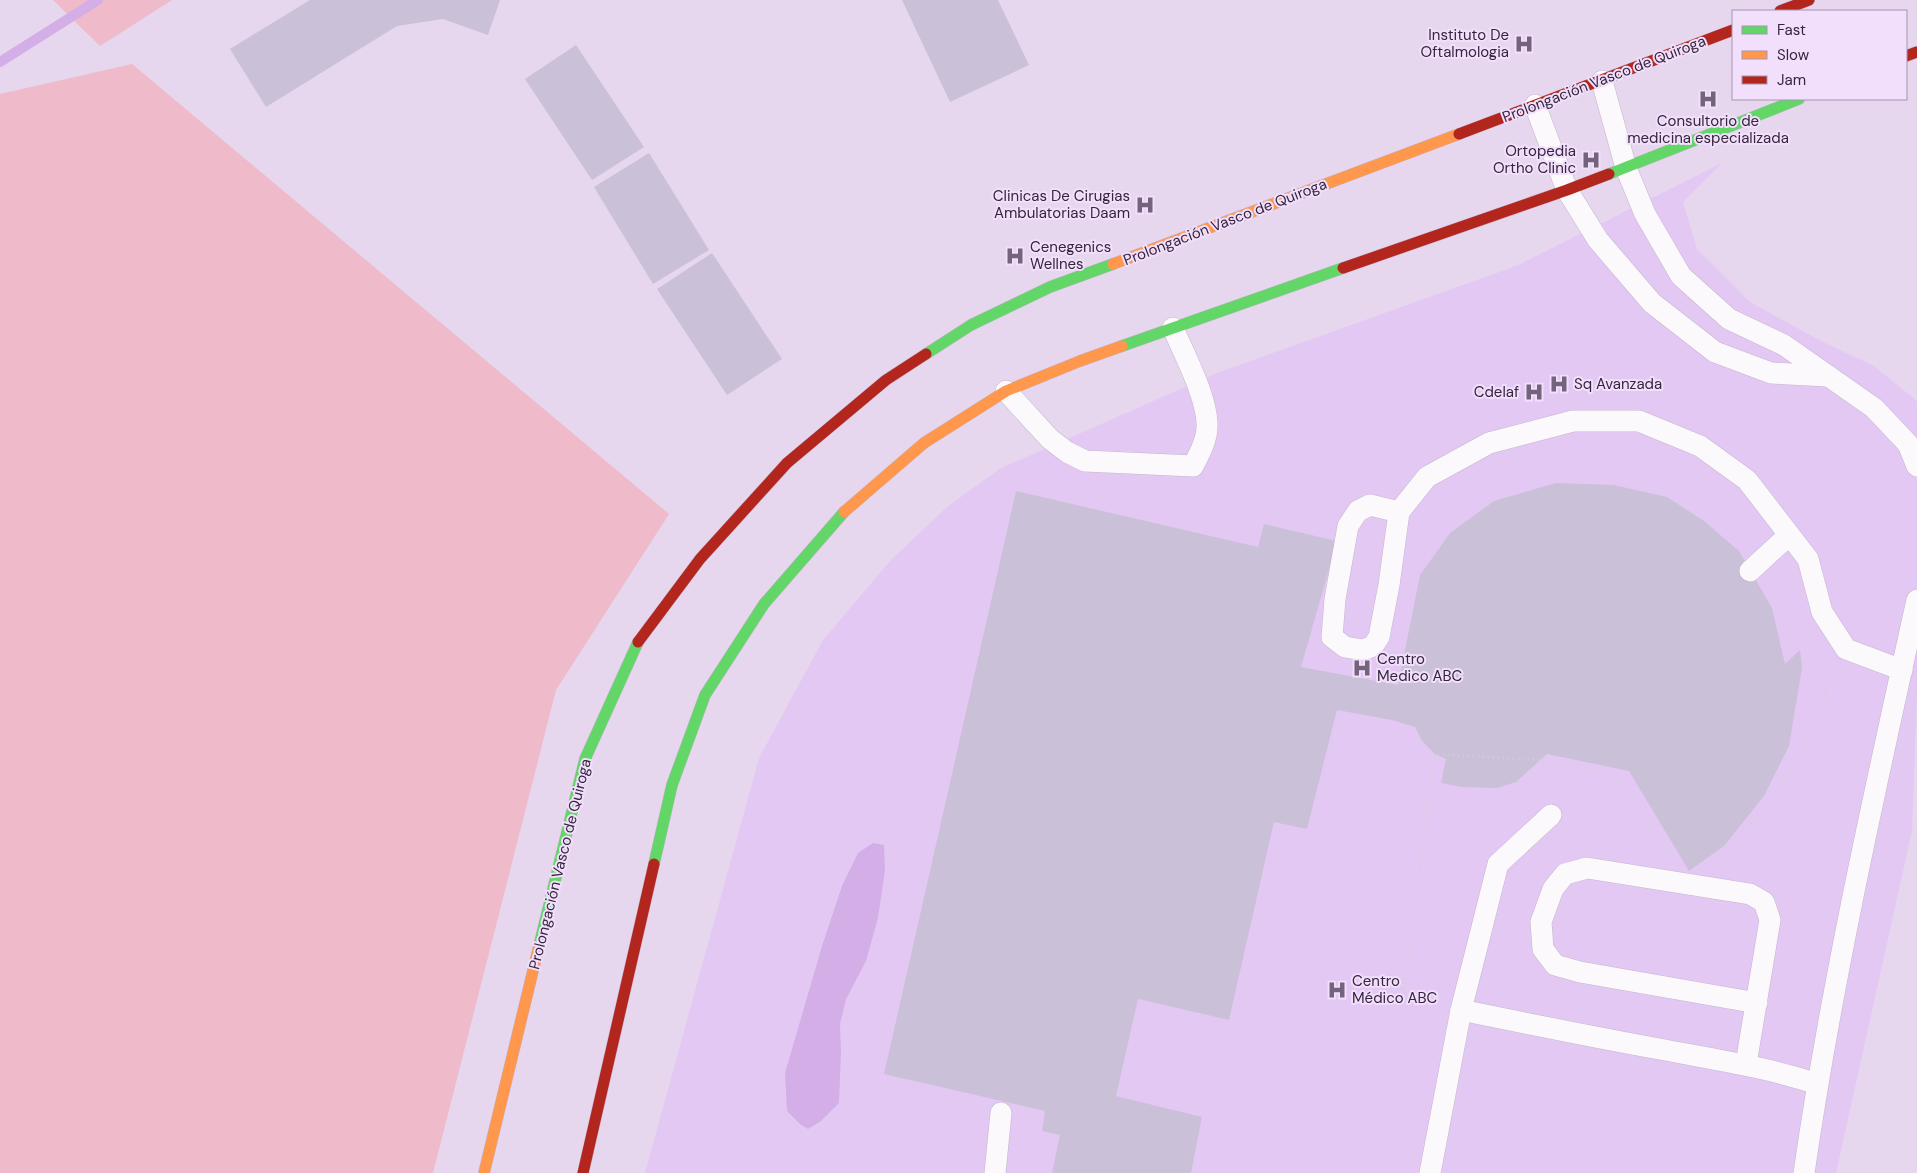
<svg xmlns="http://www.w3.org/2000/svg" width="1917" height="1173" font-family="'DM Sans',sans-serif">
<style>
.built{fill:#e4c8f4}
.green{fill:#efbac9}
.water{fill:#d4aee7}
.lines{fill:none;stroke-linecap:round;stroke-linejoin:round}
.stream{stroke:#d4aee7;stroke-width:10}
.building{fill:#cac0d8}
.lane-casing{stroke:#c5b5cd;stroke-width:22}
.fast-casing{stroke:#c5b5cd;stroke-width:12}
.slow-casing{stroke:#c5b5cd;stroke-width:12}
.jam-casing{stroke:#c5b5cd;stroke-width:12}
.path{stroke:#d4cfd7;stroke-width:3;stroke-dasharray:1 4;stroke-linecap:butt}
.lane{stroke:#fbf9fc;stroke-width:21}
.fast{stroke:#63d668;stroke-width:11}
.slow{stroke:#ff974d;stroke-width:11}
.jam{stroke:#b3261e;stroke-width:11}
.labels{text-anchor:middle;stroke-width:4;stroke-linejoin:round;paint-order:stroke}
.poi-label{font-size:15px;fill:#36253f;stroke:#f1dffb;text-anchor:end}
.street-label{font-size:15px;fill:#36253f;stroke:#f1dffb}
</style>
<rect width="100%" height="100%" fill="#e6d7ee"/>
<path class="built" d="M1722 163 1683 202 1697 249 1750 302 1821 341 1874 366 1917 401V696L1912 831 1836 1173H645L759 758 823 640 891 560 947 507 1001 468 1217 373 1516 266Z"/>
<g class="green">
<path d="M53 0H172L100 46Z"/>
<path d="M132 64 669 514 556 690 433 1173H0V94Z"/>
</g>
<path class="water" d="M873 843 884 845 885 870 878 918 866 961 846 999 840 1024 841 1052 839 1103 821 1121 808 1129 800 1124 787 1111 785 1073 822 946 842 886 858 853Z"/>
<g class="lines">
<path class="stream" d="M0 62 98 0"/>
</g>
<g class="building">
<path d="M310 0H500L488 35 443 19 397 26 266 107 230 49Z"/>
<path d="M902 0H998L1029 65 950 102Z"/>
<path d="M576 45 644 147 592 180 525 79Z"/>
<path d="M649 153 709 250 653 284 594 187Z"/>
<path d="M712 253 782 359 727 395 657 289Z"/>
<path d="M1556 483 1614 485 1667 497 1704 521 1739 551 1772 608 1785 664 1800 650 1802 668 1789 746 1764 796 1724 846 1689 871 1629 771 1547 754 1516 782 1497 788 1461 787 1441 783 1446 759 1435 754 1422 741 1415 727 1392 720 1337 710 1307 829 1274 822 1229 1020 1138 999 1116 1096 1202 1117 1191 1173H1052L1060 1135 1042 1131 1045 1111 884 1074 1016 491 1258 547 1264 524 1337 541 1301 667 1398 685 1420 575 1450 533 1494 501Z"/>
</g>
<g class="lines">
<g class="lane-casing">
<g id="lane">
<path d="M1602 81 1626 168 1645 214 1681 276 1729 319 1784 345 1874 408 1908 444 1917 466"/>
<path d="M1535 105 1567 190 1598 240 1652 303 1715 352 1771 373 1828 376"/>
<path d="M1006 391 1050 439 1067 452 1085 461 1193 466C1200 453 1208 438 1207 423 1206 395 1184 354 1173 328"/>
<path d="M1399 512 1370 505 1358 511 1348 526 1335 599 1332 637 1345 647 1363 650 1373 646 1379 637 1389 585 1399 512 1427 477 1489 443 1573 421H1639L1700 446 1747 480 1808 559 1822 612 1846 649 1902 670"/>
<path d="M1750 571 1789 535"/>
<path d="M1461 1010C1529 1024 1597 1038 1665 1050 1717 1060 1766 1067 1817 1084"/>
<path d="M1746 1064 1770 920 1764 902 1750 894 1587 868 1565 874 1553 889 1541 922 1543 949 1555 965 1580 972 1757 1003"/>
<path d="M995 1173 1001 1113"/>
<path d="M1430 1173 1461 1010 1498 864 1551 815"/>
<path d="M1804 1173C1832 980 1875 790 1917 600"/>
</g>
</g>
<g class="fast-casing">
<g id="fast">
<path d="M1609 174 1799 99"/>
<path d="M1122 346 1343 268"/>
<path d="M926 354 971 325 1050 287 1113 264"/>
<path d="M654 864 672 785 705 695 764 604 844 512"/>
<path d="M539 946 585 759 638 642"/>
</g>
</g>
<g class="slow-casing">
<g id="slow">
<path d="M1113 264 1459 134"/>
<path d="M844 512 924 443 1006 391 1080 361 1122 346"/>
<path d="M484 1173 539 946"/>
</g>
</g>
<g class="jam-casing">
<g id="jam">
<path d="M1780 11 1809 0"/>
<path d="M1906 56 1917 52"/>
<path d="M1459 134 1733 30"/>
<path d="M1343 268 1567 190 1609 174"/>
<path d="M638 642 700 559 787 463 886 380 926 354"/>
<path d="M583 1173 654 864"/>
</g>
</g>
<g class="path">
<path d="M1714 858 1771 803 1796 762 1825 700 1827 670"/>
<path d="M1402 999 1435 754 1553 761 1624 779 1664 851"/>
</g>
<use href="#lane" class="lane"/>
<use href="#fast" class="fast"/>
<use href="#slow" class="slow"/>
<use href="#jam" class="jam"/>
</g>
<defs>
<g id="hospital-bare" transform="scale(1.5)"><path d="M-5-5h3v3.5h4V-5h3V5h-3V1.5h-4V5h-3Z" fill="#74637c" stroke="#f1dffb" stroke-width="2.5" paint-order="stroke"/></g>
</defs>
<g fill-rule="evenodd">
<use href="#hospital-bare" x="1524" y="44"/>
<use href="#hospital-bare" x="1708" y="99"/>
<use href="#hospital-bare" x="1591" y="160"/>
<use href="#hospital-bare" x="1145" y="205"/>
<use href="#hospital-bare" x="1015" y="256"/>
<use href="#hospital-bare" x="1559" y="384"/>
<use href="#hospital-bare" x="1534" y="392"/>
<use href="#hospital-bare" x="1362" y="668"/>
<use href="#hospital-bare" x="1337" y="990"/>
</g>
<g class="labels">
<g class="poi-label">
<text x="1509" y="40">Instituto De<tspan x="1509" dy="17">Oftalmologia</tspan></text>
<text x="1708" y="126" text-anchor="middle">Consultorio de<tspan x="1708" dy="17">medicina especializada</tspan></text>
<text x="1576" y="156">Ortopedia<tspan x="1576" dy="17">Ortho Clinic</tspan></text>
<text x="1130" y="201">Clinicas De Cirugias<tspan x="1130" dy="17">Ambulatorias Daam</tspan></text>
<text x="1030" y="252" text-anchor="start">Cenegenics<tspan x="1030" dy="17">Wellnes</tspan></text>
<text x="1574" y="389" text-anchor="start">Sq Avanzada</text>
<text x="1519" y="397">Cdelaf</text>
<text x="1377" y="664" text-anchor="start">Centro<tspan x="1377" dy="17">Medico ABC</tspan></text>
<text x="1352" y="986" text-anchor="start">Centro<tspan x="1352" dy="17">Médico ABC</tspan></text>
</g>
<g class="street-label">
<text transform="translate(1604 79) rotate(-21)" y="5">Prolongación Vasco de Quiroga</text>
<text transform="translate(1225 222) rotate(-21)" y="5">Prolongación Vasco de Quiroga</text>
<text transform="translate(560 864) rotate(-76)" y="5">Prolongación Vasco de Quiroga</text>
</g>
</g>
<rect x="1732" y="10" width="175" height="90" fill="#f1dffb" stroke="#a695b0"/>
<rect x="1742" y="26" width="25" height="8" fill="#63d668" stroke="#a695b0"/>
<text x="1777" y="35" font-size="15" fill="#36253f">Fast</text>
<rect x="1742" y="51" width="25" height="8" fill="#ff974d" stroke="#a695b0"/>
<text x="1777" y="60" font-size="15" fill="#36253f">Slow</text>
<rect x="1742" y="76" width="25" height="8" fill="#b3261e" stroke="#a695b0"/>
<text x="1777" y="85" font-size="15" fill="#36253f">Jam</text>
</svg>
